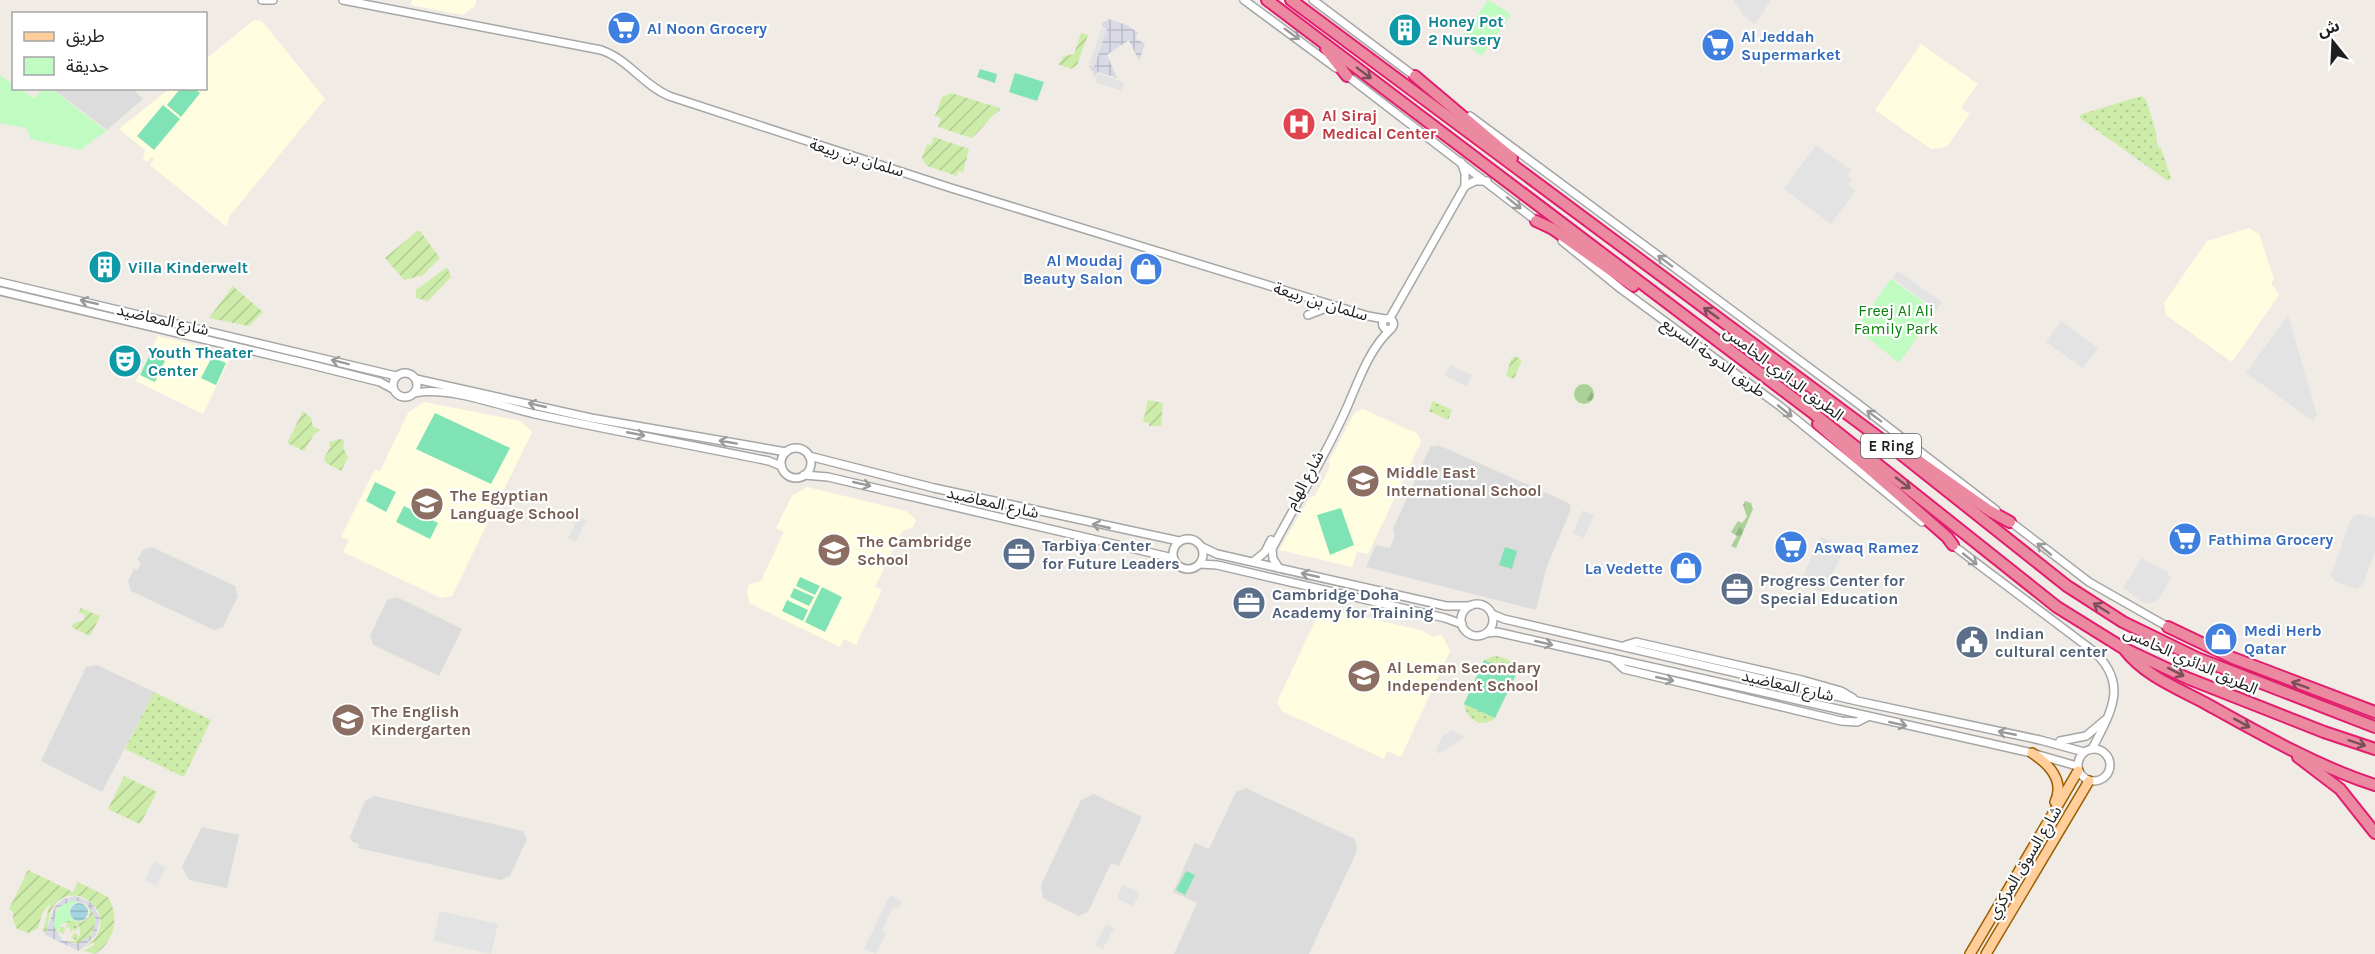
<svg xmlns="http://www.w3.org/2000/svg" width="2375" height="954" font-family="Karla,'Noto Sans Arabic',sans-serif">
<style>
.residential{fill:#dddcdc}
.education{fill:#fffddf}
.grass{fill:url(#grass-dots)}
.forest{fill:url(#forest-firs)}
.park{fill:#c0fcc1}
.garden{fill:url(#garden-furrows)}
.pitch{fill:#7fe3b6}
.parking{fill:#e3e3e3}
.plaza{fill:url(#plaza-grid);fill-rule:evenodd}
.water{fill:url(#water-rules)}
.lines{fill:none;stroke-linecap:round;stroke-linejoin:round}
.minor-casing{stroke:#a6a6a6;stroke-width:10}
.major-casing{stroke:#9a5e00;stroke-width:12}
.highway-casing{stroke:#e31d6d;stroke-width:14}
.minor{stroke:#fff;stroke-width:7}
.major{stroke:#ffce9b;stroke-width:9}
.highway{stroke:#eb89a1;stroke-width:10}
.oneway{stroke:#9a9a9a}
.oneway2{stroke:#7b4f5a}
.labels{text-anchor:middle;stroke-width:4.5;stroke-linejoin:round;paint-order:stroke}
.shield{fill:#fff;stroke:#626262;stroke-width:1.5}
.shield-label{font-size:15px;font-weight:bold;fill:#1f1f1f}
.culture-label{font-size:16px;font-weight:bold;fill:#0d838f;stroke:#fff;text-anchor:start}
.shop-label{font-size:16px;font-weight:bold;fill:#366cbe;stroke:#fff;text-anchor:start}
.health-label{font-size:16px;font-weight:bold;fill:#be3a42;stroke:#fff;text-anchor:start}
.street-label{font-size:16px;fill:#1f1f1f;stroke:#fff}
.park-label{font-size:16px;fill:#07830a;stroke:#fff}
.education-label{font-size:16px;font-weight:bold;fill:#785e54;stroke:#fff;text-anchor:start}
.service-label{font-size:16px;font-weight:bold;fill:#4e5e75;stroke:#fff;text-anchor:start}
</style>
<defs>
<pattern id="grass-dots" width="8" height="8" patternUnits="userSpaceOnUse" patternTransform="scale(1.5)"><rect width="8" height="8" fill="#ceeca9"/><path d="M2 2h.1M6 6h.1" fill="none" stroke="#b0ca91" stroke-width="1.8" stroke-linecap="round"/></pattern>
<pattern id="forest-firs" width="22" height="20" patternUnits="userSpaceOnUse" patternTransform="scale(1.5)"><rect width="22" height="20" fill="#acd198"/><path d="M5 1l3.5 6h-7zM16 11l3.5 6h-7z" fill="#94b383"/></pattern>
<pattern id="garden-furrows" width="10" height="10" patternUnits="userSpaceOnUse" patternTransform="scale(1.5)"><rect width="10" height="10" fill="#ceeca9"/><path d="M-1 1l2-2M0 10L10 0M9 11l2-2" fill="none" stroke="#b0ca91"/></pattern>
<pattern id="plaza-grid" width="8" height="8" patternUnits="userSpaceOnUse" patternTransform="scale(1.5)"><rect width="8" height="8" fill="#d9dae6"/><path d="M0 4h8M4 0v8" fill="none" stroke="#babbc5"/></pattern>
<pattern id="water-rules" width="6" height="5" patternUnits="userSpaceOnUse" patternTransform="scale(1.5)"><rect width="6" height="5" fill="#a3d6e0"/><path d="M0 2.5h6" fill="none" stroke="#8cb7c0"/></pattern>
</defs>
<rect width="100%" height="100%" fill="#f0ece5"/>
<g class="residential">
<path d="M53 89H133L143 99 107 130Z"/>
<path d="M1438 445 1569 503 1571 509 1546 569 1536 610 1366 567 1376 545 1390 548 1395 536 1393 529 1430 447Z"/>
<path d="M152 547 235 586 238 596 223 627 214 630 131 591 128 581 134 569 138 570 141 563 137 560 143 550Z"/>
<path d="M397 597 462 629 439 676 373 645 370 636 387 600Z"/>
<path d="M97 665 154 692 102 792 41 761 86 667Z"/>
<path d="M1246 788 1355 839 1357 851 1309 954H1174L1197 903 1173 892 1195 843 1209 849 1236 792Z"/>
<path d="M1094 794 1142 817 1119 866 1111 863 1088 912 1079 916 1043 898 1041 885 1081 800Z"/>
<path d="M375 796 523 831 527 839 510 876 500 880 358 848 359 844 352 842 350 837 365 801Z"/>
<path d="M202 827 239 835 227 888 189 880 182 867Z"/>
</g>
<g class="education">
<path d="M412 0H476L475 6 463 15 411 5Z"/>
<path d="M254 20 262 21 325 99 229 217 227 227 150 165 154 159 151 157 147 162 143 159 145 150 119 129 169 89 206 88V59Z"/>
<path d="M1921 44 1978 84 1961 108 1970 114 1947 147 1931 149 1875 110Z"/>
<path d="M2249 228 2259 234 2274 279 2271 283 2279 295 2232 362 2166 315 2164 303 2207 241Z"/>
<path d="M158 336 232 354 203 414 136 381Z"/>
<path d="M424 402 520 421 532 432 452 596 441 598 343 552 349 540 341 537 375 469 380 471 408 413Z"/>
<path d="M1363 409 1418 434 1421 442 1368 554 1357 552 1352 567 1279 550 1310 497 1315 496 1330 467 1329 461 1355 412Z"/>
<path d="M807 487 906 511 916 520 913 527 902 531 875 587 882 590 856 645 844 639 840 647 749 603 747 590 750 584 761 581 784 532 776 528 792 496Z"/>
<path d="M1334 610 1420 630 1433 637 1442 635 1450 651 1401 757 1387 751 1384 759 1282 711 1277 702 1319 613Z"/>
</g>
<g class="grass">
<path d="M2141 96 2146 99 2157 136 2156 140 2159 148H2161L2171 178 2168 181 2081 119 2079 115Z"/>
<path d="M1433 401 1452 410 1448 420 1429 411Z"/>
<path d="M1494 656C1506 657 1516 662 1516 675L1484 660Z"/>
<path d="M154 692 211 720 184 777 125 749Z"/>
<path d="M1464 704 1495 718C1482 729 1466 720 1464 704Z"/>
<path d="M67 920 74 921 80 931 76 928 75 933 79 936 75 940 71 937 75 933 74 929 70 932V927L65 928 64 934 59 932 60 927 65 928 68 924 63 922Z"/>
</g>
<g class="forest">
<circle cx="1584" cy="394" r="10"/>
<path d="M1745 501 1751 503 1753 509 1736 548 1731 546 1737 536 1731 532 1738 521 1742 523 1747 517 1743 505Z"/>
</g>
<g class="park">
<path d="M1488 0 1511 14 1482 56 1460 40Z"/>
<path d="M0 75 13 84 14 88 20 89 34 98 43 89H52L106 131 80 150 31 139 26 128 0 123Z"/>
<path d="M1891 279 1936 311 1899 363 1856 328Z"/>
<path d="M75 900 84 902H76L70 907 69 914 74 921H65L60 926 58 933 64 941 54 930V915L63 903Z"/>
</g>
<g class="garden">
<path d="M1081 33 1088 35 1077 65 1071 69 1058 64 1064 56 1074 54Z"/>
<path d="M951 93 1000 108V110C985 120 984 129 971 138L938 127 941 118 935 116 942 97Z"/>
<path d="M934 137 969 149 963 172 958 171 957 176 927 166 922 158 927 144 931 145Z"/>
<path d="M417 231H420L440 258 423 275 404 280 385 258Z"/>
<path d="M447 267 451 277 428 301 416 298V290Z"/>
<path d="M233 286 263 312 249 326 209 318Z"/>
<path d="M1515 356 1522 360 1514 379 1506 376 1511 359Z"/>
<path d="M1148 400 1163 403 1161 426H1149V423L1143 422Z"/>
<path d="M303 411 311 418 313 426 320 430 314 434 304 451 287 443Z"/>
<path d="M340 439 344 440 343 447 348 458 341 471 326 463 324 458 330 448 329 442Z"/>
<path d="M81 608 100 616 90 636 71 627 74 623 84 620 85 615 79 612Z"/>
<path d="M124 776 157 792 140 824 108 809Z"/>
<path d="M28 870 73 892 78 882 108 897C120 917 115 941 95 954L84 951 94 945V942L81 949C85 945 92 943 95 938 115 912 77 880 55 904 47 914 50 924 45 934L42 928 44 927 50 903 42 914 38 928 29 933 17 929 13 920V912L9 909Z"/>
<path d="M85 902C95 911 98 918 94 931 87 942 78 946 65 941H74L80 936V928L74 921 82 922 89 917 90 910Z"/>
</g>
<g class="pitch">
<path d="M980 69 997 74 995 83 977 77Z"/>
<path d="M1015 73 1044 82 1037 101 1009 92Z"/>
<path d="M180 89H195L200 93 181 117 167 105Z"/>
<path d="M163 105 180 119 154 150 137 136Z"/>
<path d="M150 354 165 361 155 382 140 375Z"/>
<path d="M212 357 226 363 216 385 201 378Z"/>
<path d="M435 413 510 448 491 484 416 449Z"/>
<path d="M375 482 396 492 386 512 366 501Z"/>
<path d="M404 506 438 523 430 539 396 522Z"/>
<path d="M1341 508 1354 545 1330 555 1317 515Z"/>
<path d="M1505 547 1517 551 1512 569 1499 565Z"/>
<path d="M800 577 820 586 815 595 796 586Z"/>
<path d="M822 587 842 597 825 632 805 622Z"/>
<path d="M794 588 814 597 809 606 790 597Z"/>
<path d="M787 600 808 610 803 621 782 611Z"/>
<path d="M1484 660 1516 675 1495 718 1464 704Z"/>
<path d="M1186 871 1195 875 1185 895 1176 890Z"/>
</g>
<g class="parking">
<path d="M1733 0H1771L1755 24 1744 16Z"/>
<path d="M1102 28 1107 30 1094 66 1089 64Z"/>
<path d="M1098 74 1119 80 1124 84 1122 91 1095 82Z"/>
<path d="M1816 145 1851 170 1847 176 1852 180 1848 185 1855 191 1831 224 1784 189Z"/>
<path d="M1898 271 1942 302 1937 310 1892 278Z"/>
<path d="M2288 315 2317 415 2313 421 2246 373Z"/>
<path d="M2061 321 2098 348 2083 368 2046 342Z"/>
<path d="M1450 365 1472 375 1467 386 1445 376Z"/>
<path d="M1583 510 1594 515 1584 538 1573 533Z"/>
<path d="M2360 514 2375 518V551L2363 584 2356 589 2336 582 2331 576 2350 521 2353 516Z"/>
<path d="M579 516 586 520 576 542 568 538Z"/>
<path d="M1821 537 1845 548 1823 593 1800 582Z"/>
<path d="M2142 558 2167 572 2171 578 2158 600 2150 604 2142 602 2123 588Z"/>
<path d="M1452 730 1465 737 1439 754 1436 750 1442 737Z"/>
<path d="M154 861 166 868 156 886 145 880Z"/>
<path d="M1123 885 1140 893 1133 906 1117 898Z"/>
<path d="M890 895 902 901 899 908 893 907 882 931 886 933 876 954 864 949Z"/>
<path d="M440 911 498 924 491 954 433 941Z"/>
<path d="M1106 924 1114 928 1103 949 1095 945Z"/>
</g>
<g class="plaza">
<path d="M1109 19 1127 25 1138 33 1135 38 1145 44 1139 61 1129 40 1107 55 1117 78 1098 72 1095 77 1089 66 1094 67 1107 29 1102 27V23Z"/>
<path d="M75 896 92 903 100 918 96 935 79 951 45 935 55 906 64 899ZM73 900 87 904 96 919 92 935 76 944 62 940 53 925 57 908Z"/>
</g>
<circle class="water" cx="79" cy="912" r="9"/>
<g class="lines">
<g class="minor-casing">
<g id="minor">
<path d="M262 0H273"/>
<path d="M343 0 601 50C628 59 643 85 669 96L951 188 1368 316 1385 319"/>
<path d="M1244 0 1336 68"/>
<path d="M1313 0 1417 78"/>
<path d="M1345 74 1539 223"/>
<path d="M1470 116 1857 403 1996 510"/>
<path d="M1461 162 1465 173V186"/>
<path d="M1562 241 1621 289 1781 407 1922 522"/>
<path d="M0 282 396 376"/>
<path d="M0 291 304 363 380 382 393 389"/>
<path d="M1308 315 1331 306"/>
<path d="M1390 318 1465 186 1475 181H1487"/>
<circle cx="1388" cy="324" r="5.5"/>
<circle cx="405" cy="385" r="12"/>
<path d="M416 379 591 418 786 452"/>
<path d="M414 393C450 386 500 406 535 414 613 431 691 445 769 461L781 466"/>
<circle cx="796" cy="463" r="15"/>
<path d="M809 456 934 488 1179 541"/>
<path d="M804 475 828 477 1173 558"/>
<path d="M2007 519 2089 582 2168 627"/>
<circle cx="1188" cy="554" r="15"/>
<path d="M1950 543 2092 650C2130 683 2111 712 2092 749"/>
<path d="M1202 547 1217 554 1446 606H1470"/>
<path d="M1253 562 1265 552 1271 540"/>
<path d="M1200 564 1217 565 1445 618 1462 624"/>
<path d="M1279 568 1273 559 1272 549C1297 501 1327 454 1348 405 1359 379 1370 348 1391 329"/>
<circle cx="1477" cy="620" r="16"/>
<path d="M1492 614 1504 619 1857 701 2040 740 2084 752"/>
<path d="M1487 633 1497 632 2032 753 2077 766"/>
<path d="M1626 645 1636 642 1802 680 1841 691 1853 698"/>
<path d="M1612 658 1624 669 1841 721 1857 722 1867 717"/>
<path d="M2060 741 2086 736 2105 720"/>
<circle cx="2094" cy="765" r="16"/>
</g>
</g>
<g class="major-casing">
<g id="major">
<path d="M2032 753C2049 764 2065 781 2055 802"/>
<path d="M1970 954 2078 771"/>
<path d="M1986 954 2089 781"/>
</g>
</g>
<g class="highway-casing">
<g id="highway">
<path d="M1267 0 1813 413 2057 607 2123 648 2187 678 2324 732 2375 749"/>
<path d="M1291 0 1897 451 2067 586 2123 622 2197 658 2375 727"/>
<path d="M1326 49 1347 76"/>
<path d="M1415 76 1512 158"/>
<path d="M1536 221 1553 229 1633 286"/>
<path d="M1818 424 1947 537 1953 545"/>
<path d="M1916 459 1990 511 2010 522"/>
<path d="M2168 627 2233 658 2375 712"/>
<path d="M2125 650C2144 675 2177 688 2205 703 2257 732 2318 767 2375 785"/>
<path d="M2298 757 2340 789 2375 833"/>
</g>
</g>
<use href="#minor" class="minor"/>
<use href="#major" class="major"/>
<use href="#highway" class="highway"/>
</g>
<defs><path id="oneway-shaft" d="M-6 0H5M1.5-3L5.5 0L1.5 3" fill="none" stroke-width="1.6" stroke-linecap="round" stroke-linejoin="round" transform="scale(1.5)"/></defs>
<g class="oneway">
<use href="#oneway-shaft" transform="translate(1292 34) rotate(36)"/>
<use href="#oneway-shaft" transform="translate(1514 203) rotate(39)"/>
<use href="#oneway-shaft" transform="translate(1665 261) rotate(-143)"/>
<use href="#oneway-shaft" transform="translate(89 302) rotate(-167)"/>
<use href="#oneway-shaft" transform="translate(340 362) rotate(-166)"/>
<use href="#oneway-shaft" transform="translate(537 405) rotate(-167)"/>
<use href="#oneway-shaft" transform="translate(1785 411) rotate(39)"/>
<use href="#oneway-shaft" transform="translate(1874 416) rotate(-143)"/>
<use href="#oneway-shaft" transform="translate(636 434) rotate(11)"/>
<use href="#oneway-shaft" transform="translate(728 442) rotate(-170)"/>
<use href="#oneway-shaft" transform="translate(862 484) rotate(13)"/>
<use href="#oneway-shaft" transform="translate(1101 526) rotate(-167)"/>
<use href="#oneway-shaft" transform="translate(2044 549) rotate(-141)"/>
<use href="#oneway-shaft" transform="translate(1970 559) rotate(38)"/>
<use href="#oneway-shaft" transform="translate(1310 575) rotate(-167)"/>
<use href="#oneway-shaft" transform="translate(1544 643) rotate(13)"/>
<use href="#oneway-shaft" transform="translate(1665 679) rotate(13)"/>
<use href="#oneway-shaft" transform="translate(1898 724) rotate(13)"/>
<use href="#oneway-shaft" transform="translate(2007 733) rotate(-169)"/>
</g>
<g class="oneway2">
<use href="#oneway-shaft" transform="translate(1364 73) rotate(37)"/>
<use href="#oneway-shaft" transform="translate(1711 313) rotate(-144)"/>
<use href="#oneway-shaft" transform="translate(1903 483) rotate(38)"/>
<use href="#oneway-shaft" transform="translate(2101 608) rotate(-148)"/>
<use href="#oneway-shaft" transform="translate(2176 672) rotate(27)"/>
<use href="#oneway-shaft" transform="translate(2300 685) rotate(-159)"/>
<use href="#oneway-shaft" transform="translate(2242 723) rotate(29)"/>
<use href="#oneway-shaft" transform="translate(2357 743) rotate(18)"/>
</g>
<defs>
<g id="supermarket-disc" transform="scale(1.725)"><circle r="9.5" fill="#3f7fe0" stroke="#fff"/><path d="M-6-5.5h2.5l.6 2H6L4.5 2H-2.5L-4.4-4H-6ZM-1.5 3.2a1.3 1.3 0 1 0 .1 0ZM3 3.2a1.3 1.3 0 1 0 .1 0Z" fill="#fff"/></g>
<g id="building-disc" transform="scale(1.725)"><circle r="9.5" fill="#0f9aa8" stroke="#fff"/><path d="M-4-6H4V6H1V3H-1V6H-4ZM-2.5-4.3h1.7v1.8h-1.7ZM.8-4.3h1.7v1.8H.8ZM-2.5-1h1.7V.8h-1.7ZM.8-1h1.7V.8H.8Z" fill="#fff"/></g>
<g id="hospital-disc" transform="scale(1.725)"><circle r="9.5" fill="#e0444e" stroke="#fff"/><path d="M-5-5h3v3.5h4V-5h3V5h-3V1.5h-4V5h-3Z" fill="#fff"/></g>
<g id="shop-disc" transform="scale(1.725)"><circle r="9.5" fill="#3f7fe0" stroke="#fff"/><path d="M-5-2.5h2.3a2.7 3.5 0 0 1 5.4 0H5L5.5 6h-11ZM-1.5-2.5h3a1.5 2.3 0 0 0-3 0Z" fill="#fff"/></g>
<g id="theatre-disc" transform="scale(1.725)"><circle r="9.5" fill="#0f9aa8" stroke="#fff"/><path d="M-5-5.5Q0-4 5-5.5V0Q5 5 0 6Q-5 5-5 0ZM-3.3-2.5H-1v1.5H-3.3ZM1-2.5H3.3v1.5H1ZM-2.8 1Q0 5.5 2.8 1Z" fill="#fff"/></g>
<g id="school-disc" transform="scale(1.725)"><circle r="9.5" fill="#8d6e63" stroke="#fff"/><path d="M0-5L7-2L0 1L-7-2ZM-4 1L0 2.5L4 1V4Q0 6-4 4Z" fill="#fff"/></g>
<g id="office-disc" transform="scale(1.725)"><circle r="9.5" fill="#5c6f8a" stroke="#fff"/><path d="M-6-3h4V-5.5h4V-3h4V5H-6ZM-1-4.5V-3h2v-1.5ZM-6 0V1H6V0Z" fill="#fff"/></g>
<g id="civic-disc" transform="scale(1.725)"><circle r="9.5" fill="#5c6f8a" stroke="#fff"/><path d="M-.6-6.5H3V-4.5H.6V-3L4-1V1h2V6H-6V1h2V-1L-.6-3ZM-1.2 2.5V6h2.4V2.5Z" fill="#fff"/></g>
</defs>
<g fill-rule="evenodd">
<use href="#supermarket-disc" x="624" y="28"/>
<use href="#building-disc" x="1405" y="30"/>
<use href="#supermarket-disc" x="1718" y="45"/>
<use href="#hospital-disc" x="1299" y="124"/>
<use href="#building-disc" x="105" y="267"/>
<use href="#shop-disc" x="1146" y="269"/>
<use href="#theatre-disc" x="125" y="361"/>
<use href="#school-disc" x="1363" y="481"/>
<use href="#school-disc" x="427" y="504"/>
<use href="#supermarket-disc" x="2185" y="539"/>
<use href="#supermarket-disc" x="1791" y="547"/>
<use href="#school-disc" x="834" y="550"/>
<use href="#office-disc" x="1019" y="554"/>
<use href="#shop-disc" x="1686" y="568"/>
<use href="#office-disc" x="1737" y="589"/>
<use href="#office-disc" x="1249" y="603"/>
<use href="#shop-disc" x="2221" y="639"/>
<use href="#civic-disc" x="1972" y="642"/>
<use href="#school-disc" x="1364" y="676"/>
<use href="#school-disc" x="348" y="720"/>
</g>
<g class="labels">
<rect class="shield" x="1861" y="434" width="60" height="24" rx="4.5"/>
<g class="shield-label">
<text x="1891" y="451">E Ring</text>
</g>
<g class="culture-label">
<text x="1428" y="27">Honey Pot<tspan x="1428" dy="18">2 Nursery</tspan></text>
<text x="128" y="273">Villa Kinderwelt</text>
<text x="148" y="358">Youth Theater<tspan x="148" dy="18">Center</tspan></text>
</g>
<g class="shop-label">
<text x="647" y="34">Al Noon Grocery</text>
<text x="1741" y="42">Al Jeddah<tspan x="1741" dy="18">Supermarket</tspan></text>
<text x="1123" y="266" text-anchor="end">Al Moudaj<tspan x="1123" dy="18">Beauty Salon</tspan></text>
<text x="2208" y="545">Fathima Grocery</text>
<text x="1814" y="553">Aswaq Ramez</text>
<text x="1663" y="574" text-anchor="end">La Vedette</text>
<text x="2244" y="636">Medi Herb<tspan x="2244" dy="18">Qatar</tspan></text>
</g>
<g class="health-label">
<text x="1322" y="121">Al Siraj<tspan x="1322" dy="18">Medical Center</tspan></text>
</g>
<g class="street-label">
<text transform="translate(857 157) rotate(17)" y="6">سلمان بن ربيعة</text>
<text transform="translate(1321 301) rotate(17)" y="6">سلمان بن ربيعة</text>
<text transform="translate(163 319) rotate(13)" y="6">شارع المعاضيد</text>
<text transform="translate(1714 357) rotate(36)" y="6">طريق الدوحة السريع</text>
<text transform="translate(1784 373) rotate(37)" y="6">الطريق الدائري الخامس</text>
<text transform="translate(1304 480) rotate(-62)" y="6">شارع الهام</text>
<text transform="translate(993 502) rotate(13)" y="6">شارع المعاضيد</text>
<text transform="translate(2191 660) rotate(24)" y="6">الطريق الدائري الخامس</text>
<text transform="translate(1788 685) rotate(13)" y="6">شارع المعاضيد</text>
<text transform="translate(2024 862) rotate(-59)" y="6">شارع السوق المركزي</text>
</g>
<g class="park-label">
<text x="1896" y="316">Freej Al Ali<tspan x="1896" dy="18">Family Park</tspan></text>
</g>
<g class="education-label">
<text x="1386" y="478">Middle East<tspan x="1386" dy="18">International School</tspan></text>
<text x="450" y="501">The Egyptian<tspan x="450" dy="18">Language School</tspan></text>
<text x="857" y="547">The Cambridge<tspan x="857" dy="18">School</tspan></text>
<text x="1387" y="673">Al Leman Secondary<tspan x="1387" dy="18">Independent School</tspan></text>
<text x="371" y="717">The English<tspan x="371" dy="18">Kindergarten</tspan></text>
</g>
<g class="service-label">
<text x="1042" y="551">Tarbiya Center<tspan x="1042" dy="18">for Future Leaders</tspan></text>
<text x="1760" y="586">Progress Center for<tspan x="1760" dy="18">Special Education</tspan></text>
<text x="1272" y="600">Cambridge Doha<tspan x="1272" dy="18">Academy for Training</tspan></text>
<text x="1995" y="639">Indian<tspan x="1995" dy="18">cultural center</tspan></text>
</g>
</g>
<rect x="12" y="12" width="195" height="78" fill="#ffffff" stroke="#a5a5a5" stroke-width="1.5"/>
<rect x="24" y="32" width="30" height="9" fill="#ffce9b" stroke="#a5a5a5" stroke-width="1.5"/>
<text x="66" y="42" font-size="18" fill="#1f1f1f">طريق</text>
<rect x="24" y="57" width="30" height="18" fill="#c0fcc1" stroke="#a5a5a5" stroke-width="1.5"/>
<text x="66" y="72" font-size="18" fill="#1f1f1f">حديقة</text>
<g transform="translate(2333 42) rotate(342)" stroke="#ffffff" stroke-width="4.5" paint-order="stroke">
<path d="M0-4.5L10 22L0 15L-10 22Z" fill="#1f1f1f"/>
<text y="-9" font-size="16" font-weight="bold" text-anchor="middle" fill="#1f1f1f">ش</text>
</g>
</svg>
